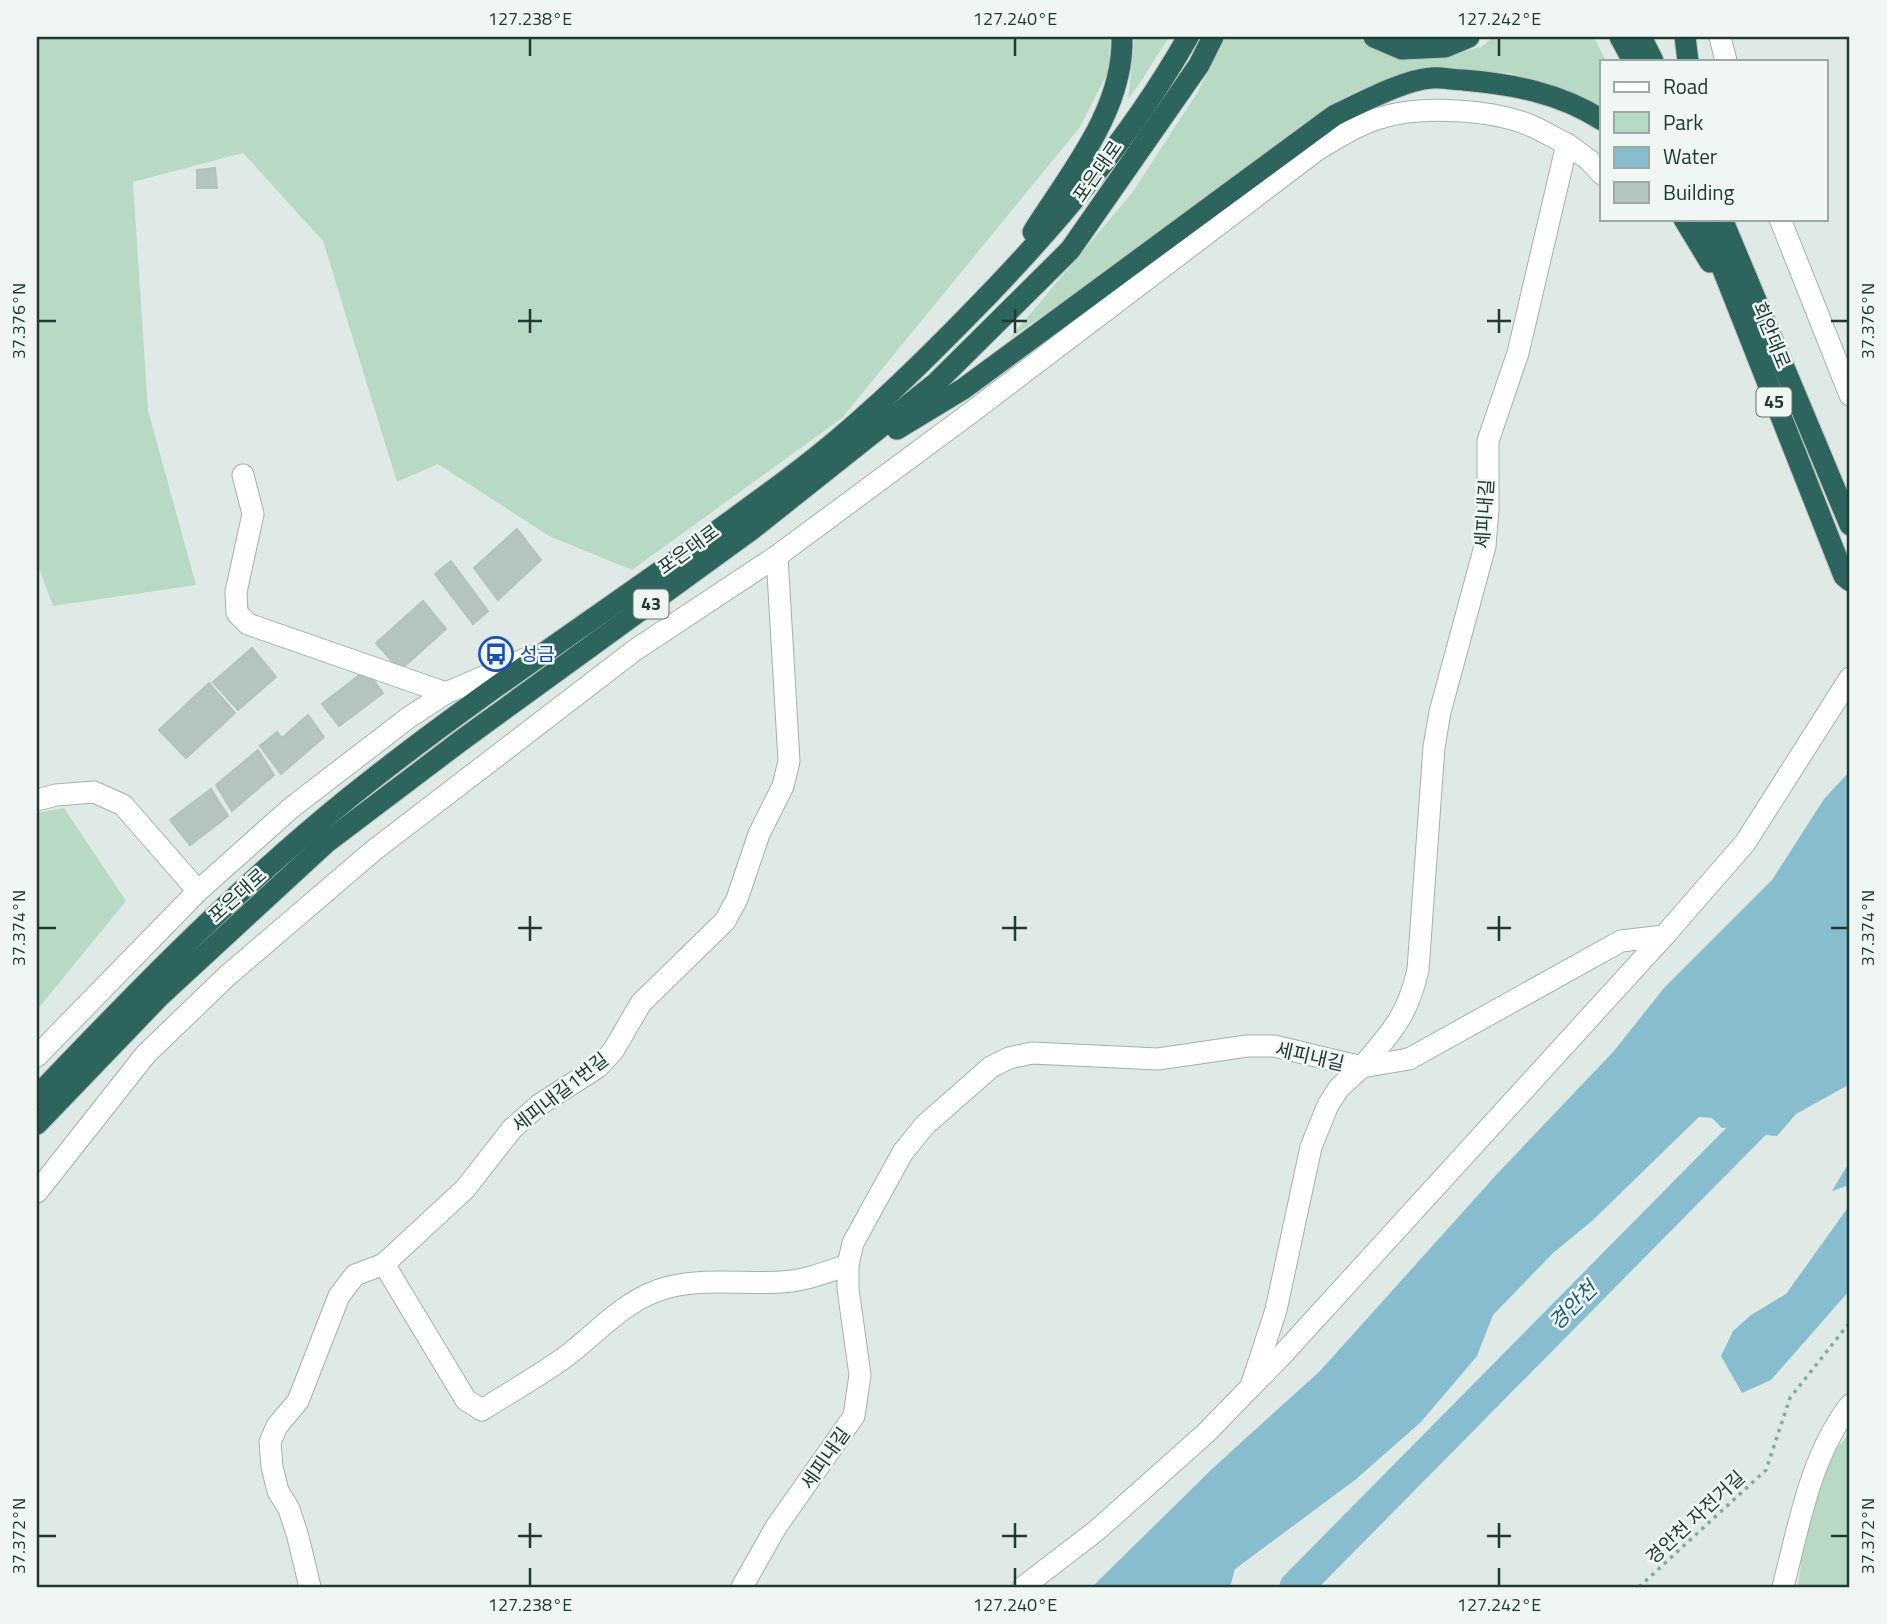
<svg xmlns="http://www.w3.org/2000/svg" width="1887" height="1624" font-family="'Titillium Web','Noto Sans KR',sans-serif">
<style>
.green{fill:#b8dac4}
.water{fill:#87bdce}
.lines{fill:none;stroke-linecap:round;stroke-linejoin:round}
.river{stroke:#87bdce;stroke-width:33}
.building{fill:#b4c4bf;stroke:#b1c3bd;stroke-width:2}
.minor-casing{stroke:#a2b1ad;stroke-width:23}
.highway-casing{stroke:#bcc4c2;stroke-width:23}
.path{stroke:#80aca2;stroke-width:3.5;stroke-dasharray:3.5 5;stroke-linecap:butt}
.minor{stroke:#fff;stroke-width:21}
.highway{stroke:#2d645d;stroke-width:21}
.ticks{fill:none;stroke:#203934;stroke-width:2.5}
.labels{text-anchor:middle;stroke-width:5;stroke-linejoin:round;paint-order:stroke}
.shield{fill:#eff6f3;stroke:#5e726d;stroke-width:2}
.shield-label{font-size:18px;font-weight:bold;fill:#203934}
.street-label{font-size:19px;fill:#203934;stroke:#eff6f3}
.transit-label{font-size:19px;fill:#164399;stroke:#eff6f3;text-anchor:start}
.water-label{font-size:21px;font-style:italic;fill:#1d5d72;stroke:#eff6f3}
.neatline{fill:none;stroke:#203934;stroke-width:2.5}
.ticks-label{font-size:18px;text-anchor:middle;fill:#203934}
</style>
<rect width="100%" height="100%" fill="#dfeae6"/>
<g class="green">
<path d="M37 37H1110L1109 70 1080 127 842 418 632 570 549 536 438 464 397 482 323 241 243 153 133 182 148 410 196 585 53 606 37 563Z"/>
<path d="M1135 37H1169L1138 86 1128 99Z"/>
<path d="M1226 37H1357L1398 59 1432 58 1481 47 1493 37H1594L1606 61H1602V111L1571 92 1510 73 1450 70 1401 75 1357 91 1313 117 1095 280 1009 339 1132 193 1197 93Z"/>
<path d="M64 808 126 901 37 1010V813Z"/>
<path d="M1850 1433V1587H1798L1812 1476Z"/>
</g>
<g class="water">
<path d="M1850 771V1084L1796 1114 1777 1136C1757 1135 1739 1126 1722 1128L1712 1118 1699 1117 1592 1221 1553 1253 1493 1315 1477 1356 1421 1422 1355 1480 1235 1569 1230 1587H1092L1213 1468 1320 1371 1497 1174 1613 1052 1664 988 1772 880 1824 799Z"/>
<path d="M1850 1161V1290L1771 1380 1742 1393 1721 1356 1733 1331 1751 1315 1786 1294 1849 1206 1846 1186 1832 1191Z"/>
</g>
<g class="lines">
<path class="river" d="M1296 1587 1776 1101"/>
</g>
<g class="building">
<path d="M215 168 217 188H197V170Z"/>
<path d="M517 529 541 560 498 600 474 568Z"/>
<path d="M451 561 488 611 473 624 435 574Z"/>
<path d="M423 601 446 629 400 670 376 643Z"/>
<path d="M252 648 276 677 238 710 213 682Z"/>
<path d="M366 670 383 693 339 726 322 704Z"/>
<path d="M209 683 235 713 186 758 159 730Z"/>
<path d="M308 715 324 737 281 774 260 746 277 732 282 738Z"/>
<path d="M258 750 274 775 232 811 216 785Z"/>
<path d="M211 789 228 816 190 845 170 820Z"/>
</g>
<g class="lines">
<g class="minor-casing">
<g id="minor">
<path d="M1720 37 1726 61"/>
<path d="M1780 219 1850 395"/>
<path d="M243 475 253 514 236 592 237 613 248 624 446 693"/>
<path d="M37 800 56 795 94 792 123 805 198 891"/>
<path d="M37 1056 198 891 291 808 408 718 446 693 532 656"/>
<path d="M37 1192 146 1054 227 976 373 851 635 650 777 556 969 414 1317 150C1337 138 1357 125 1380 118 1421 105 1494 109 1534 127 1545 132 1556 139 1567 144"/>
<path d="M384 1264 466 1400 482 1410C510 1392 541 1375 568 1355 600 1330 628 1297 669 1287 705 1278 745 1284 781 1282 804 1281 827 1272 848 1265"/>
<path d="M1252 1383 1276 1310 1311 1147 1328 1105 1339 1088 1362 1067 1409 1059 1621 941 1664 936"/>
<path d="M310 1587 298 1537 289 1509 278 1491 272 1467 270 1442 277 1426 298 1401 339 1296 355 1275 384 1264 465 1189 512 1129 539 1105 598 1067 613 1051 641 1003 725 921 737 899 759 834 783 786 789 761 777 556"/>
<path d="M742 1587 776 1527 854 1416 860 1375 848 1289V1265L853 1243 903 1152 925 1125 991 1067 1009 1058 1032 1053 1158 1059 1247 1046H1274L1362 1067C1392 1031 1407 1017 1418 970L1434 747 1440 712 1485 546 1488 509V441L1518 353 1567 144 1589 160 1602 174"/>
<path d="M1023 1587 1096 1531 1206 1433 1283 1354 1664 936 1745 843 1850 678"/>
<path d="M1783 1587C1799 1525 1810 1457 1850 1405"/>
</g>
</g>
<g class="highway-casing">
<g id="highway">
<path d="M1374 37 1402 49 1445 47 1469 37"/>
<path d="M1620 37 1633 61"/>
<path d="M1641 37 1653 61"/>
<path d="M1685 37 1688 61"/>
<path d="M1684 219 1710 262"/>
<path d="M1703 219 1844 576 1850 581"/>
<path d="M1722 219 1850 525"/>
<path d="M1033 232C1070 173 1124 110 1122 37"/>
<path d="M897 429 963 389 1335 115C1361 103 1403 80 1431 78 1441 77 1453 80 1463 80 1512 84 1560 93 1602 120"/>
<path d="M37 1096C137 991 238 887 351 796 493 682 648 585 793 475 854 429 909 376 963 321 1048 235 1128 143 1188 37"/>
<path d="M37 1124 160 996 327 842 462 740 751 530 936 383 1070 250 1199 65 1213 37"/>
</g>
</g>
<path class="path" d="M1639 1587 1766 1470 1790 1398 1850 1322"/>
<use href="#minor" class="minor"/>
<use href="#highway" class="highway"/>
</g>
<path class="ticks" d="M530 38V56M1015 38V56M1499 38V56M530 309V333M1015 309V333M1499 309V333M38 321H56M518 321H542M1002 321H1027M1487 321H1511M1831 321H1848M530 916V941M1015 916V941M1499 916V941M38 928H56M518 928H542M1002 928H1027M1487 928H1511M1831 928H1848M530 1523V1548M1015 1523V1548M1499 1523V1548M38 1536H56M518 1536H542M1002 1536H1027M1487 1536H1511M1831 1536H1848M530 1568V1586M1015 1568V1586M1499 1568V1586"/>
<defs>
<g id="bus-ring" transform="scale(1.75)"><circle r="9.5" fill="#eff6f3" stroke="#1a4fb4" stroke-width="1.5"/><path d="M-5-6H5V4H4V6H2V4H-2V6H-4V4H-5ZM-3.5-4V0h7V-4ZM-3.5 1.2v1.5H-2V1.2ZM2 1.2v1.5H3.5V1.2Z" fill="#1a4fb4"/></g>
</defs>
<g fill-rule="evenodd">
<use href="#bus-ring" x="496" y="654"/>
</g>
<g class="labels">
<g class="shield">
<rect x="1756.5" y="387.5" width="35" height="29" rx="5"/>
<rect x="633.5" y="589.5" width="35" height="29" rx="5"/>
</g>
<g class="shield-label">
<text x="1774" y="408">45</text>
<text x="651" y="610">43</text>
</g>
<g class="street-label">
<text transform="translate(1097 171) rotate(-55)" y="7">포은대로</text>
<text transform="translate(1772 335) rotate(68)" y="7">회안대로</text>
<text transform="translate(1484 514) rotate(-86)" y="7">세피내길</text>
<text transform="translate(688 549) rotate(-36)" y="7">포은대로</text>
<text transform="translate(237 895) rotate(-42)" y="7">포은대로</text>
<text transform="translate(1310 1056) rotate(13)" y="7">세피내길</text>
<text transform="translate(560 1092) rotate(-38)" y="7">세피내길1번길</text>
<text transform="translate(825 1458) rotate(-55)" y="7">세피내길</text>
<text transform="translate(1695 1517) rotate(-43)" y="7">경안천 자전거길</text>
</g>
<g class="transit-label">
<text x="520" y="661">성금</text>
</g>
<g class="water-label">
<text transform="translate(1573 1306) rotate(-45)" y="7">경안천</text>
</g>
</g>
<rect width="1887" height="1624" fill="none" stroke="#eff6f3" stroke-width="77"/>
<rect x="1600" y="60" width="228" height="161" fill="#eff6f3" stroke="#9caaa7" stroke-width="2"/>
<rect x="1614" y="82" width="35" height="10" fill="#ffffff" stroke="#9caaa7" stroke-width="2"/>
<text x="1663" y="94" font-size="21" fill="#203934">Road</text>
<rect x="1614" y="112" width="35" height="21" fill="#b8dac4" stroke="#9caaa7" stroke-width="2"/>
<text x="1663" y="130" font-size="21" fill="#203934">Park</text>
<rect x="1614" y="147" width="35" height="21" fill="#87bdce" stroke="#9caaa7" stroke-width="2"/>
<text x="1663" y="164" font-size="21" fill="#203934">Water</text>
<rect x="1614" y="182" width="35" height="21" fill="#b4c4bf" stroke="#9caaa7" stroke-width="2"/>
<text x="1663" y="200" font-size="21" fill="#203934">Building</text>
<rect x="38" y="38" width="1810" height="1548" class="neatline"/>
<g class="ticks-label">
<text x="530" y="25">127.238°E</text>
<text x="1015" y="25">127.240°E</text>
<text x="1499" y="25">127.242°E</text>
<text transform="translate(19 321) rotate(-90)" y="6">37.376°N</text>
<text transform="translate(1868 321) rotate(-90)" y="6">37.376°N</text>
<text transform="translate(19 928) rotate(-90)" y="6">37.374°N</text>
<text transform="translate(1868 928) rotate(-90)" y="6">37.374°N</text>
<text transform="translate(19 1536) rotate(-90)" y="6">37.372°N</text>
<text transform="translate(1868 1536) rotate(-90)" y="6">37.372°N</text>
<text x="530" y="1611">127.238°E</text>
<text x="1015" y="1611">127.240°E</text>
<text x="1499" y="1611">127.242°E</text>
</g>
</svg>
